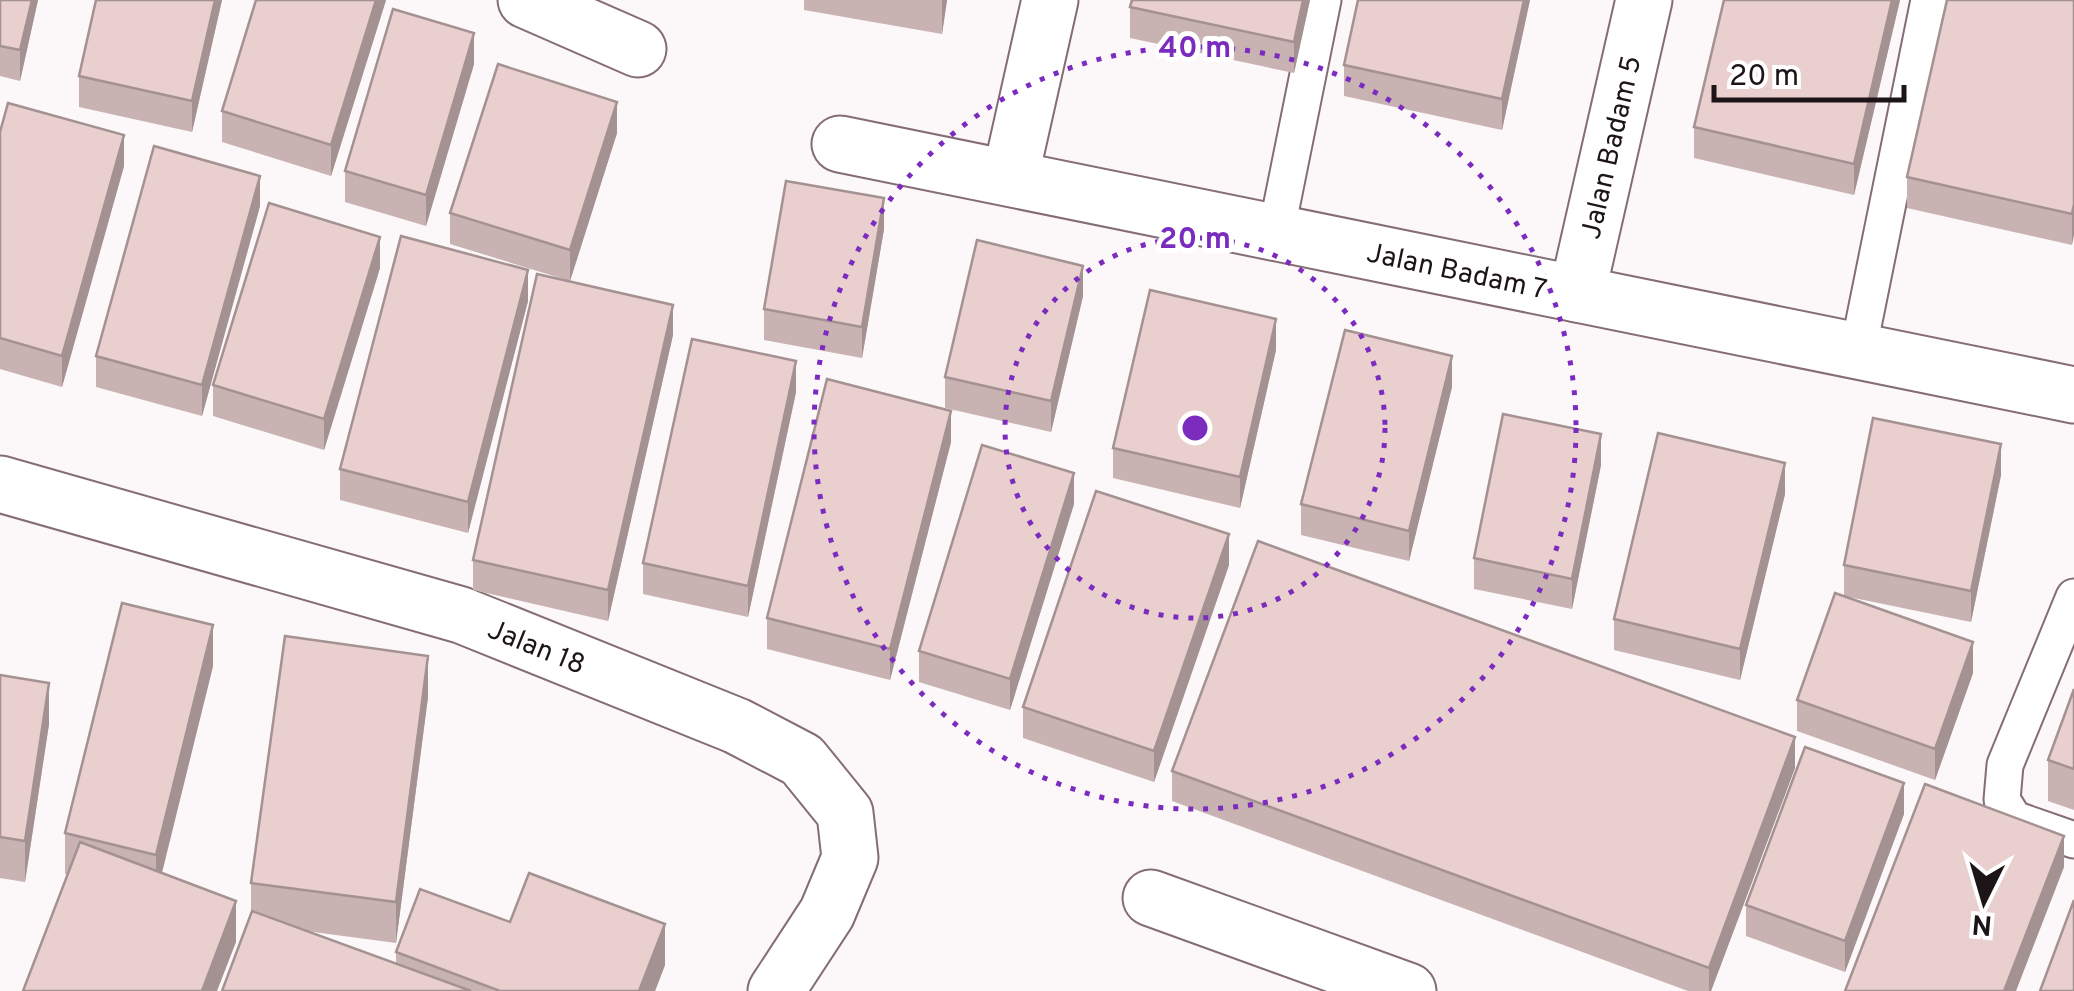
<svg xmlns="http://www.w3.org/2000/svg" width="2074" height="991" font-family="Overpass,sans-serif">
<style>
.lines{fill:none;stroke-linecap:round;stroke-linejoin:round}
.service-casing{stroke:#856d75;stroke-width:39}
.minor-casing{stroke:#856d75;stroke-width:59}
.service{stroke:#fff;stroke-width:35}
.minor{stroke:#fff;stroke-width:55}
.wall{fill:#c9b2b2}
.shaded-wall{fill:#a49191}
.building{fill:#eacfcf;stroke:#a49191;stroke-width:2.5}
.ring{fill:none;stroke:#7b2cbf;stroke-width:5;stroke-dasharray:5 10}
.labels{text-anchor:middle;stroke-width:10;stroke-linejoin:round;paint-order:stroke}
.street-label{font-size:28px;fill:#1d1417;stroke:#fff}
.centre{fill:#7b2cbf;stroke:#fff;stroke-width:5}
.ring-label{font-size:30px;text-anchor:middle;font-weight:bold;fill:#7b2cbf;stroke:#fff;stroke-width:10;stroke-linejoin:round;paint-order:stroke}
</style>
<rect width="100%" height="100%" fill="#fcf7f8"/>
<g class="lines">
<g class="service-casing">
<g id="service">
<path d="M1276 233 1323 0"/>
<path d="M1858 351 1929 0"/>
<path d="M2074 597 2005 765 2002 800 2014 819 2074 840"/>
</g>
</g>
<g class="minor-casing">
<g id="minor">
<path d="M526 0 638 49"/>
<path d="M840 144 2074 395"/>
<path d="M1010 178 1050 0"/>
<path d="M1577 294 1644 0"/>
<path d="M0 484 461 615 737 726 802 760 845 813 850 858 827 913 776 991"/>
<path d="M1151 898 1408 991"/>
</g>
</g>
<use href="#service" class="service"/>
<use href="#minor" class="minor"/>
</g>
<g class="wall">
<path d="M0 0H38L20 81 0 76Z"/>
<path d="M96 0H222L192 132 79 107V76Z"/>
<path d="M256 0H386L331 176 222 142V111Z"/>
<path d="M804 0H947L942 34 804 10Z"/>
<path d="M1310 0 1294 73 1130 38V7Z"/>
<path d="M1358 0H1530L1502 130 1344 96V65Z"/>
<path d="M1724 0H1900L1854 195 1694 158V127Z"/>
<path d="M2074 0 2072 245 1907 208V177Z"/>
<path d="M474 64 426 226 345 202V171Z"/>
<path d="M0 132 124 166 62 387 0 369Z"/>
<path d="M617 133 570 281 450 244V213Z"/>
<path d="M260 206 202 416 96 387V356Z"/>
<path d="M884 229 862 358 764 340V309Z"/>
<path d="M380 268 324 450 213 416V385Z"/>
<path d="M1083 296 1051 432 945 408V377Z"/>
<path d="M528 301 468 533 340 500V469Z"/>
<path d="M673 335 608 621 473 590V560Z"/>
<path d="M1276 350 1240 508 1113 478V448Z"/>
<path d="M1452 387 1409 561 1301 535V504Z"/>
<path d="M796 392 748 617 643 594V563Z"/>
<path d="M951 442 890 680 767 649V618Z"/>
<path d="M1601 465 1572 609 1474 589V558Z"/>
<path d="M2001 475 1971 622 1844 596 1973 673 1935 780 1797 731V700L1844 596V565Z"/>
<path d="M1785 494 1740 680 1614 650V619Z"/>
<path d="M1074 504 1010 710 919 682V651Z"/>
<path d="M1229 565 1154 782 1023 738V707Z"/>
<path d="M213 666 162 873 236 942 65 874V833Z"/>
<path d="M0 675 49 724 25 882 0 878Z"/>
<path d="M2074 689V810L2048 801V760Z"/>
<path d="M428 697 396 943 306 931 396 964V952L510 922 665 965 655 991H222L251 913V883Z"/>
<path d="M1795 768 1711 991H1688L1172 801V771Z"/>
<path d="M1904 814 1845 972 1746 936V905Z"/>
</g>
<g class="shaded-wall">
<path d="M32 0H38L20 81V50Z"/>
<path d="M215 0H222L192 132V101Z"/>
<path d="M376 0H386L331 176V145Z"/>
<path d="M942 0H947L942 34Z"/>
<path d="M1303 0H1310L1294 73V42Z"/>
<path d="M1524 0H1530L1502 130V99Z"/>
<path d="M1892 0H1900L1854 195V164Z"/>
<path d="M474 33V64L426 226V195Z"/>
<path d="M617 102V133L570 281V250Z"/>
<path d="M124 135V166L62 387V356Z"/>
<path d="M260 176V206L202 416V385Z"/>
<path d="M884 198V229L862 358V327Z"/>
<path d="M2074 204V235L2072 245V214Z"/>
<path d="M380 237V268L324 450V419Z"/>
<path d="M1083 266V296L1051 432V401Z"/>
<path d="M528 270V301L468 533V502Z"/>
<path d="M673 305V335L608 621V590Z"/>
<path d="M1276 319V350L1240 508V477Z"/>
<path d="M1452 356V387L1409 561V531Z"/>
<path d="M796 361V392L748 617V586Z"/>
<path d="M951 411V442L890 680V649Z"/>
<path d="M1601 434V465L1572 609V579Z"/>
<path d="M2001 444V475L1971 622V591Z"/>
<path d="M1785 463V494L1740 680V649Z"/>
<path d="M1074 473V504L1010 710V679Z"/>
<path d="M1229 534V565L1154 782V751Z"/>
<path d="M213 625V666L156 896V855Z"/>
<path d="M1973 642V673L1935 780V749Z"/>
<path d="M428 656V697L396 943V902Z"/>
<path d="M49 683V724L25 882V841Z"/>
<path d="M1795 737V768L1711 991H1709V968Z"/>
<path d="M1904 783V814L1845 972V941Z"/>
<path d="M2064 836V867L2016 991H2004Z"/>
<path d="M236 901V942L217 991H202Z"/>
<path d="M665 924V965L655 991H639Z"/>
</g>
<g class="building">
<path d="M0 0H32L20 50 0 46Z"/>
<path d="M96 0H215L192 101 79 76Z"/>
<path d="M256 0H376L331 145 222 111Z"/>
<path d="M1132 0H1303L1294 42 1130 7Z"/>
<path d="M1358 0H1524L1502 99 1344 65Z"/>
<path d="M1724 0H1892L1854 164 1694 127Z"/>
<path d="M1947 0H2074V204L2072 214 1907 177Z"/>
<path d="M393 9 474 33 426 195 345 171Z"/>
<path d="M498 64 617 102 570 250 450 213Z"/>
<path d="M8 103 124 135 62 356 0 338V132Z"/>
<path d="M154 146 260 176 202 385 96 356Z"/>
<path d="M786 181 884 198 862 327 764 309Z"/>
<path d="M269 203 380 237 324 419 213 385Z"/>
<path d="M401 236 528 270 468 502 340 469Z"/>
<path d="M977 240 1083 266 1051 401 945 377Z"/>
<path d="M537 274 673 305 608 590 473 560Z"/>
<path d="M1150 290 1276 319 1240 477 1113 448Z"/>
<path d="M1345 330 1452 356 1409 531 1301 504Z"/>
<path d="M692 339 796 361 748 586 643 563Z"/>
<path d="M827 379 951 411 890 649 767 618Z"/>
<path d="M1503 414 1601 434 1572 579 1474 558Z"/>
<path d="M1873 418 2001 444 1971 591 1844 565Z"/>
<path d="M1658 433 1785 463 1740 649 1614 619Z"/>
<path d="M982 445 1074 473 1010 679 919 651Z"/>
<path d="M1096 491 1229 534 1154 751 1023 707Z"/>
<path d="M1258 541 1795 737 1709 968 1172 771Z"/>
<path d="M1835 593 1973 642 1935 749 1797 700Z"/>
<path d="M122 603 213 625 156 855 65 833Z"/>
<path d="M285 636 428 656 396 902 251 883Z"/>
<path d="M0 675 49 683 25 841 0 837Z"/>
<path d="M2074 689V769L2048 760Z"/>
<path d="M1805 747 1904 783 1845 941 1746 905Z"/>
<path d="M1925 784 2064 836 2004 991H1845Z"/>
<path d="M80 842 236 901 202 991H23Z"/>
<path d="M529 873 665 924 639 991H500L396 952 420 889 510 922Z"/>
<path d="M2074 900V991H2040Z"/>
<path d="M252 911 471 991H222Z"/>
</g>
<g class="ring">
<circle cx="1195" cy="428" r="190"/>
<circle cx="1195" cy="428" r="381"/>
</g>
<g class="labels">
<g class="street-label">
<text transform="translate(1610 147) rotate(-77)" y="10">Jalan Badam 5</text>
<text transform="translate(1457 270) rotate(12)" y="10">Jalan Badam 7</text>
<text transform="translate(537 646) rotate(22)" y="10">Jalan 18</text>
</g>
</g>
<circle cx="1195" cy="428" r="15" class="centre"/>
<g class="ring-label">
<text x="1195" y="57">40 m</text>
<text x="1195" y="248">20 m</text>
</g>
<g transform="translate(1984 901) rotate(185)" stroke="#ffffff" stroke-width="8" paint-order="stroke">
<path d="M0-8L18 38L0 25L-18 38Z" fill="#1d1417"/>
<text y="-15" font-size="28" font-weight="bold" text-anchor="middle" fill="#1d1417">N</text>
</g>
<path d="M1714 85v15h190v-15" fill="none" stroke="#1d1417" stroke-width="5"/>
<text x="1729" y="85" font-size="30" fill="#1d1417" stroke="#ffffff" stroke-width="8" paint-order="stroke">20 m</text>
</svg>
